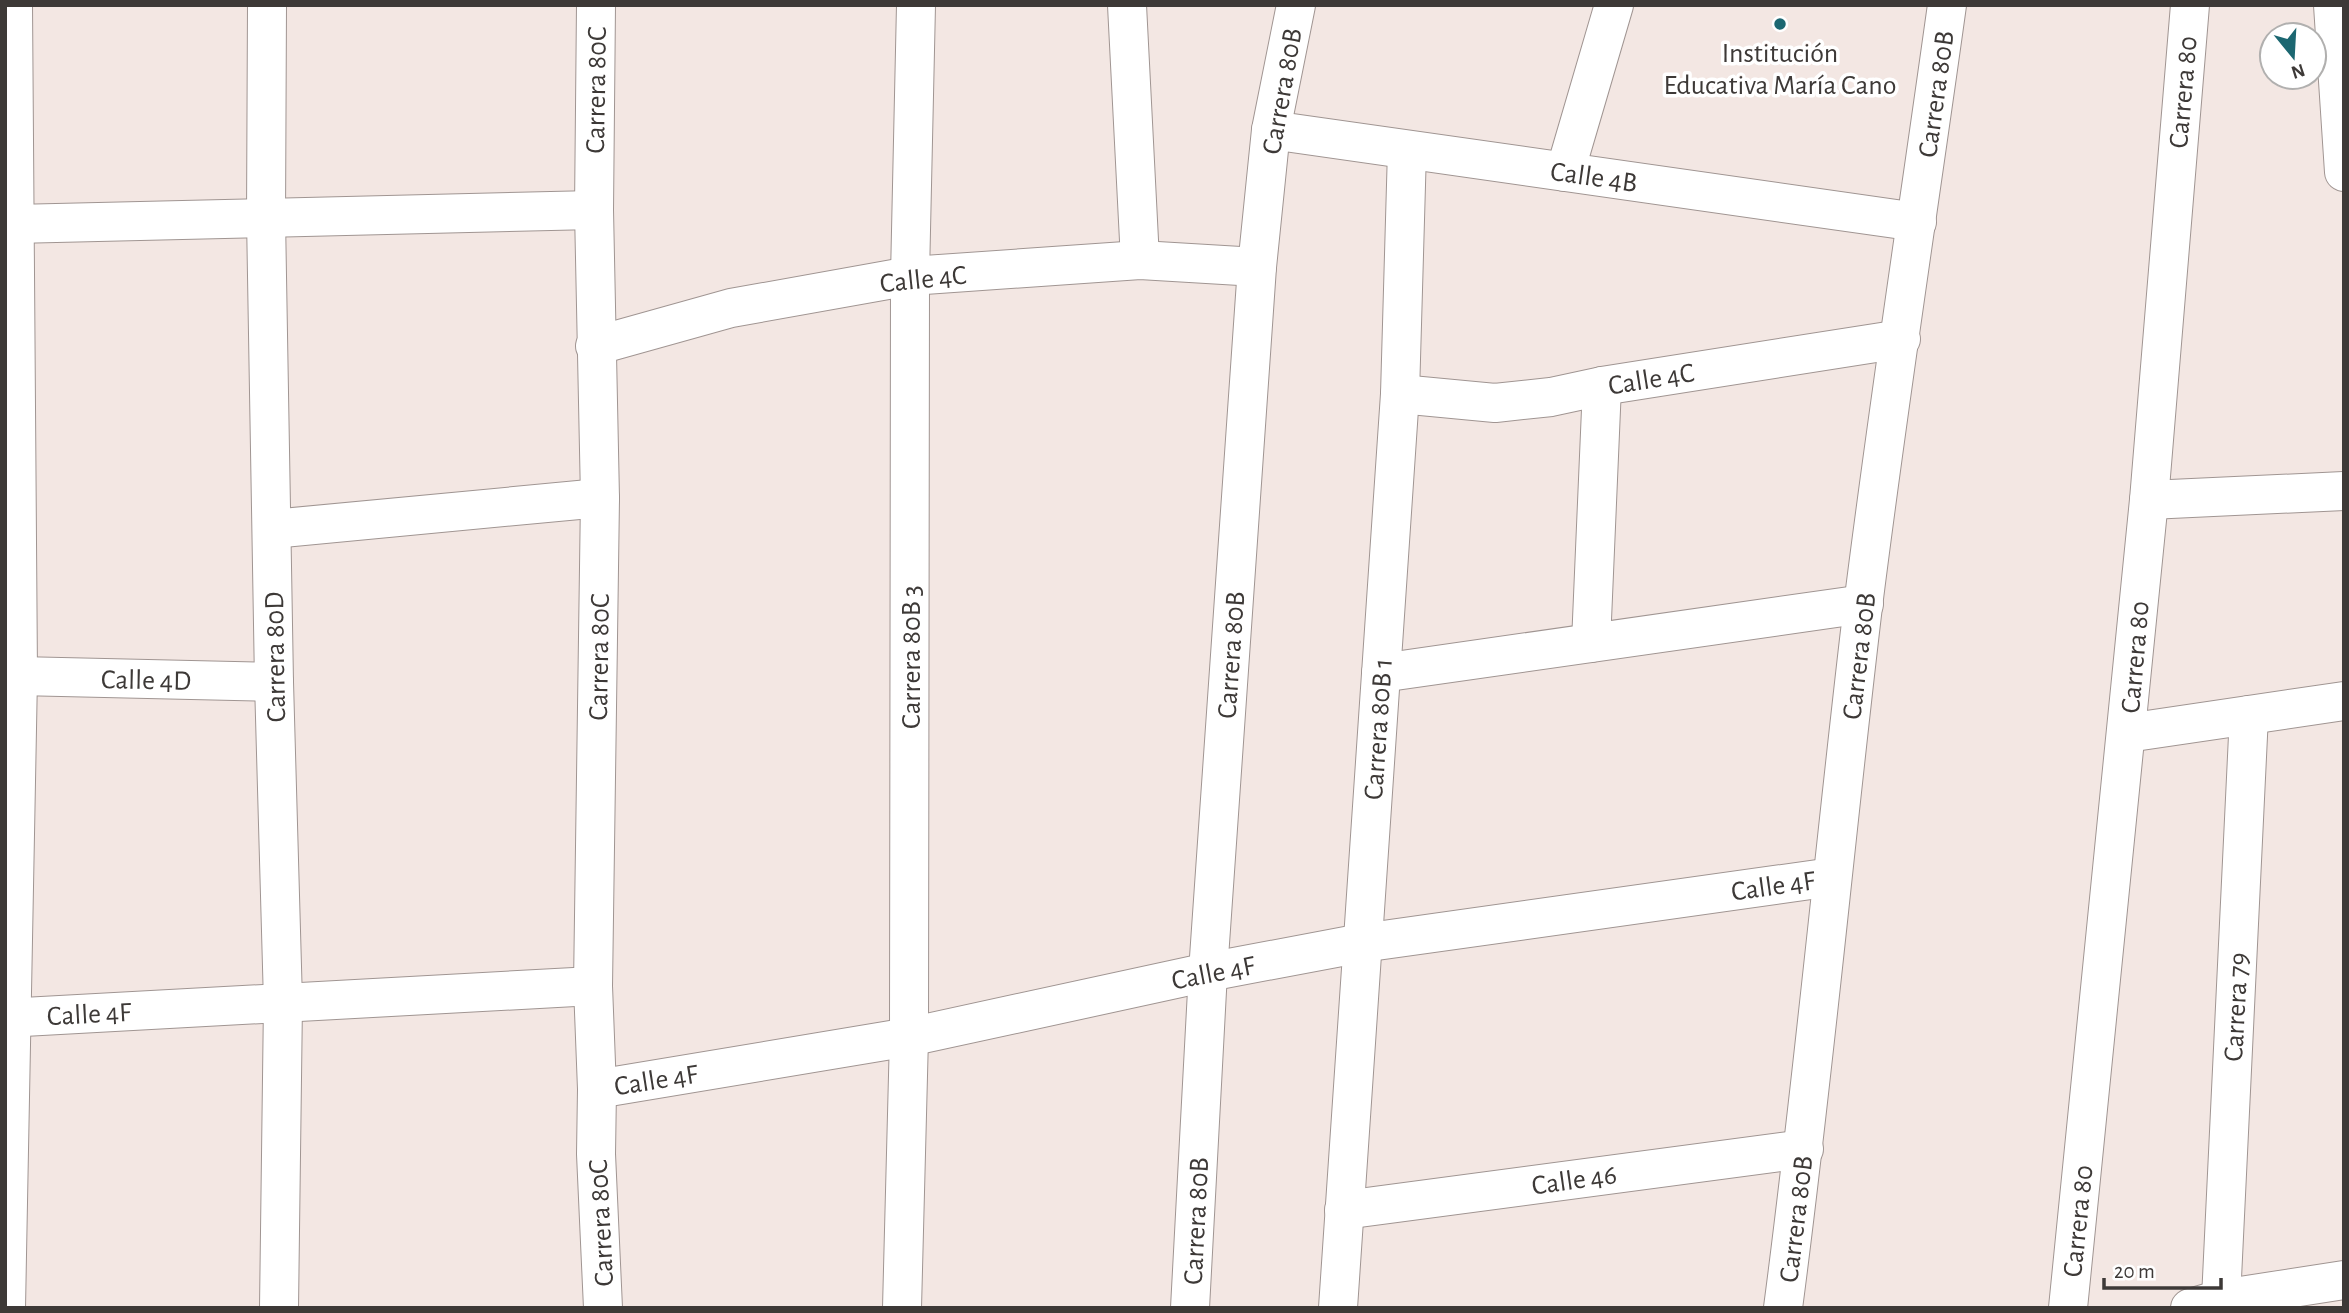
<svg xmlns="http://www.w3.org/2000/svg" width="2349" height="1313" font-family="'Alegreya Sans',sans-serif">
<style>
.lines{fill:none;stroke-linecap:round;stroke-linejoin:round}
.street-casing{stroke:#a09592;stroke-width:40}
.street{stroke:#fff;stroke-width:38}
.poi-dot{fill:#1c6771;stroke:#fff;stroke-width:2.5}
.labels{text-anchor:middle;stroke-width:7;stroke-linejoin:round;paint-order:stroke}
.poi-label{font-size:28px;fill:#3d3937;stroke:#fff}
.street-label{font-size:28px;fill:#3d3937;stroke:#fff}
</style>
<rect width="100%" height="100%" fill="#f3e7e3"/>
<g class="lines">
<g class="street-casing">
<g id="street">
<path d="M267 5 266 218 274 682 283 1002 279 1308"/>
<path d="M596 5 594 210 600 498 593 986 597 1089 596 1154 603 1308"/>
<path d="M1127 5 1140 260"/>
<path d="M2333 5 2344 172"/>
<path d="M1271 130 1917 222"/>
<path d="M1565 172 1614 5"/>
<path d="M14 224 594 210"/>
<path d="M595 346 731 308 910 276 1140 260 1257 267"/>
<path d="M1400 394 1495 403 1551 397 1602 386 1901 339"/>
<path d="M2149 500 2344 491"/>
<path d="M272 529 600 498"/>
<path d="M1591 643 1602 386"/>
<path d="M1381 673 1864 604"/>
<path d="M18 676 274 682"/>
<path d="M2127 733 2344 701"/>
<path d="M5 1018 593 986"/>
<path d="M597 1089 909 1037 1208 972 1362 943 1832 877"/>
<path d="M1344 1210 1804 1149"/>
<path d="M2221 1299 2249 715"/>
<path d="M6 1308 18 676 13 5"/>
<path d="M902 1308 909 1037 910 276 916 5"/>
<path d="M1190 1308 1208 972 1257 267 1271 130 1296 5"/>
<path d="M1338 1308 1400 394 1407 150"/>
<path d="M1783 1308C1814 1074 1835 840 1863 606 1888 406 1919 206 1947 5"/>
<path d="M2068 1308 2149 500 2190 5"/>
<path d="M2190 1308 2221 1299 2344 1280"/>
</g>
</g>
<use href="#street" class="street"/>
</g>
<circle class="poi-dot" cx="1780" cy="24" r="7"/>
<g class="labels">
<g class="poi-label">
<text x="1780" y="62">Institución<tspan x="1780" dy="32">Educativa María Cano</tspan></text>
</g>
<g class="street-label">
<text transform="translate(595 90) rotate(-89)" y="10">Carrera 80C</text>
<text transform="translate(1281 91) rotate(-80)" y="10">Carrera 80B</text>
<text transform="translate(2182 92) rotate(-85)" y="10">Carrera 80</text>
<text transform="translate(1935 94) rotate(-82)" y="10">Carrera 80B</text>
<text transform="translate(1594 176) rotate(8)" y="10">Calle 4B</text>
<text transform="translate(923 278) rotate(-6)" y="10">Calle 4C</text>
<text transform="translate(1651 378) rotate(-9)" y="10">Calle 4C</text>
<text transform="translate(1230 655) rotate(-86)" y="10">Carrera 80B</text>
<text transform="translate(1858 656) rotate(-83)" y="10">Carrera 80B</text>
<text transform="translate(274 657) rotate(-91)" y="10">Carrera 80D</text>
<text transform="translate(598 657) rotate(-89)" y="10">Carrera 80C</text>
<text transform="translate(910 657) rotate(-90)" y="10">Carrera 80B 3</text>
<text transform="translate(2134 657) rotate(-85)" y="10">Carrera 80</text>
<text transform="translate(146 679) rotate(1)" y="10">Calle 4D</text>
<text transform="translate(1377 729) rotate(-86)" y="10">Carrera 80B 1</text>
<text transform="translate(1773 885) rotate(-8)" y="10">Calle 4F</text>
<text transform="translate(1213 972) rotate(-11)" y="10">Calle 4F</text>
<text transform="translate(2235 1007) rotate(-87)" y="10">Carrera 79</text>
<text transform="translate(89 1013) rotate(-3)" y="10">Calle 4F</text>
<text transform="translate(656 1079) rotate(-9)" y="10">Calle 4F</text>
<text transform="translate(1574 1179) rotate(-8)" y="10">Calle 46</text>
<text transform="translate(1795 1219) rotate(-83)" y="10">Carrera 80B</text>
<text transform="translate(1195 1221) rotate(-87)" y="10">Carrera 80B</text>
<text transform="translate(2077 1221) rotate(-84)" y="10">Carrera 80</text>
<text transform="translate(600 1223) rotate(-93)" y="10">Carrera 80C</text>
</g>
</g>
<rect width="2349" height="1313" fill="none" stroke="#3d3937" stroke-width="14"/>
<g transform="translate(2293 56) rotate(162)"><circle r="33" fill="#ffffff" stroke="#b1b0af" stroke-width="2"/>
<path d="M0-5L12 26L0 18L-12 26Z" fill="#1c6771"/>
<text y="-10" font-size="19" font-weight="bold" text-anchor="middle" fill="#3d3937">N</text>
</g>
<path d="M2104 1278v10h117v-10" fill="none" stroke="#3d3937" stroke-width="3.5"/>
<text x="2114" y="1278" font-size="21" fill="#3d3937" stroke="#ffffff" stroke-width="5" paint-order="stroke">20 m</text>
</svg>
